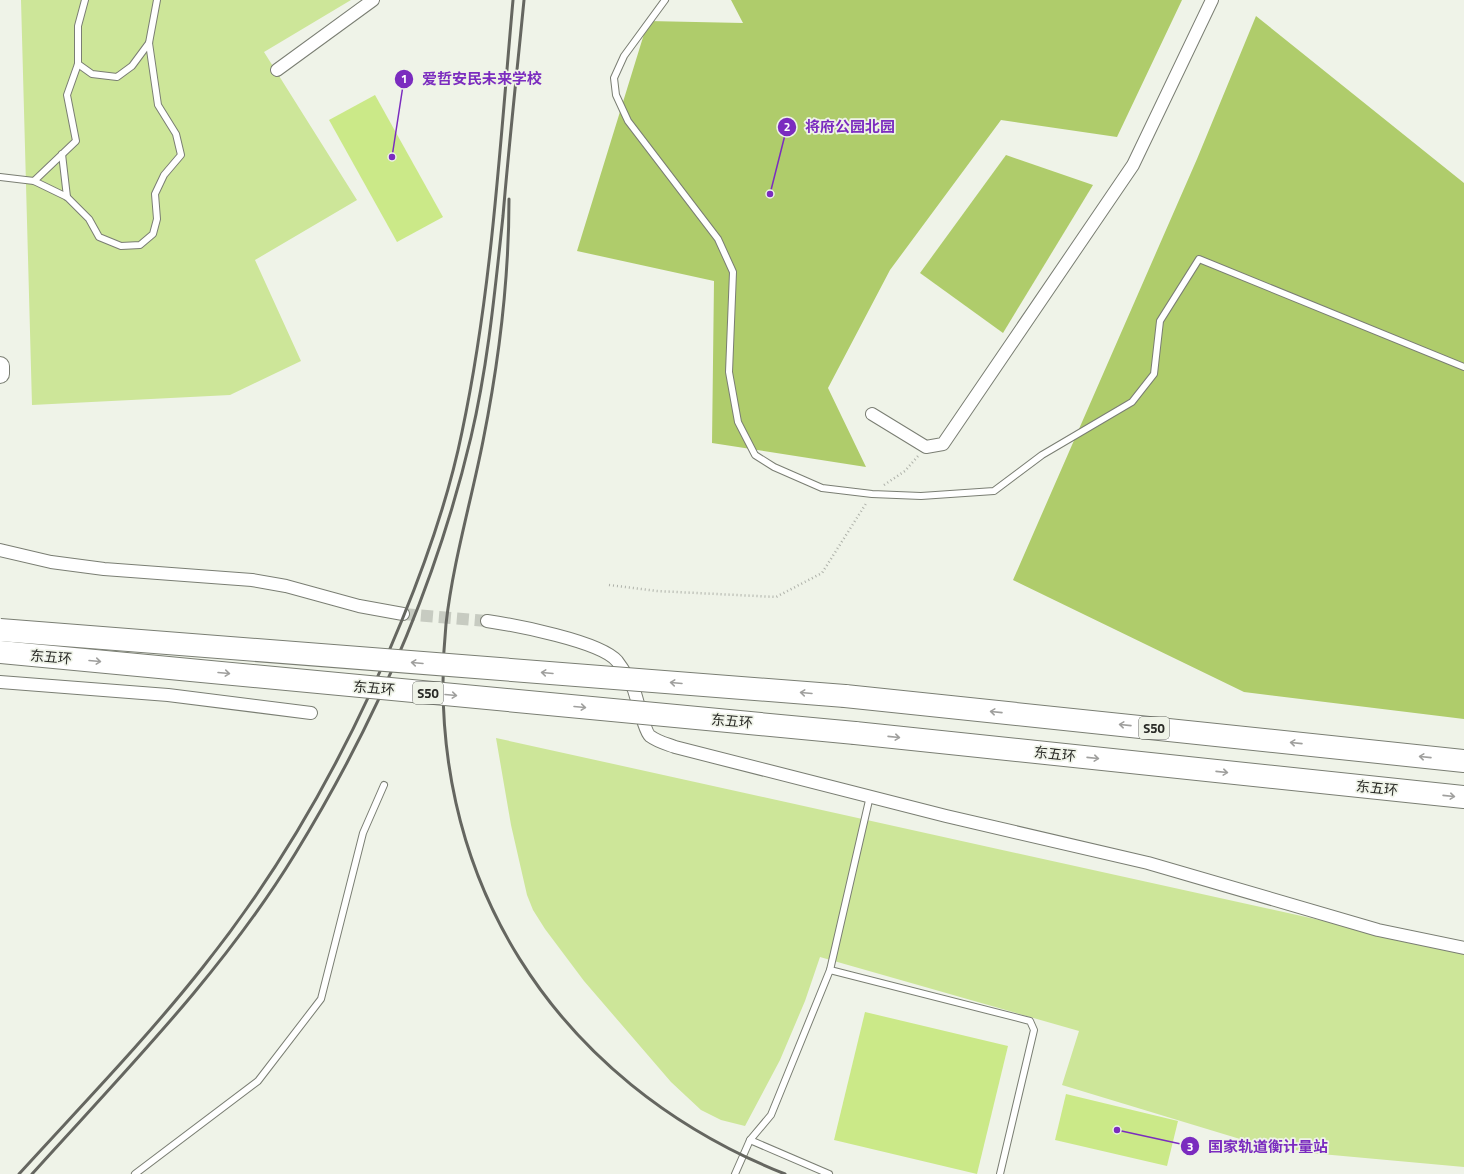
<svg xmlns="http://www.w3.org/2000/svg" width="1464" height="1174" font-family="'Titillium Web','Noto Sans SC',sans-serif">
<style>
.green{fill:#cde699}
.forest{fill:#afcc6b}
.building{fill:#cbe988}
.lines{fill:none;stroke-linecap:round;stroke-linejoin:round}
.minor-tunnel{stroke:#c7cbc1;stroke-width:12;stroke-dasharray:12 6;stroke-linecap:butt}
.service-casing{stroke:#7a7e73;stroke-width:8}
.minor-casing{stroke:#7a7e73;stroke-width:14}
.secondary-casing{stroke:#7a7e73;stroke-width:20}
.motorway-casing{stroke:#7a7e73;stroke-width:24}
.path{stroke:#aeb1a9;stroke-width:2.5;stroke-dasharray:1 3;stroke-linecap:butt}
.service{stroke:#fff;stroke-width:6}
.minor{stroke:#fff;stroke-width:12}
.secondary{stroke:#fff;stroke-width:18}
.motorway{stroke:#fff;stroke-width:22}
.rail{stroke:#656660;stroke-width:3}
.motorway-bridge-casing{stroke:#7a7e73;stroke-width:24;stroke-linecap:butt}
.motorway-bridge{stroke:#fff;stroke-width:22}
.oneway{stroke:#9f9f9d}
.labels{text-anchor:middle;stroke-width:3.5;stroke-linejoin:round;paint-order:stroke}
.shield{fill:#eff3e8;stroke:#646660;stroke-width:1}
.shield-label{font-size:13px;font-weight:bold;fill:#292a26}
.street-label{font-size:14px;fill:#292a26;stroke:#eff3e8}
.leader{fill:none;stroke:#7b2cbf;stroke-width:1.5}
.callout-dot{fill:#7b2cbf;stroke:#eff3e8;stroke-width:1.5}
.mark-label{font-size:12px;text-anchor:middle;font-weight:bold;fill:#fff}
.callout-label{font-size:15px;text-anchor:middle;font-weight:bold;fill:#7b2cbf;stroke:#eff3e8;stroke-width:3.5;stroke-linejoin:round;paint-order:stroke}
</style>
<rect width="100%" height="100%" fill="#eff3e8"/>
<g class="green">
<path d="M21 0H351L264 52 357 200 255 260 301 361 230 395 32 405Z"/>
<path d="M496 738 1464 952V1167L1310 1153 1240 1139 1062 1085 1079 1031 820 957 805 1001 780 1060 745 1126 721 1120 701 1110 671 1082 584 981 545 929 533 910 527 895 511 825Z"/>
</g>
<g class="forest">
<path d="M731 0H1182L1117 137 1001 120 890 270 828 388 866 467 712 443 714 281 577 251 648 21 743 23Z"/>
<path d="M1256 16 1464 183V719L1244 692 1013 580 1197 159Z"/>
<path d="M1006 155 1093 185 1003 333 920 273Z"/>
</g>
<g class="building">
<path d="M375 95 443 217 397 242 329 120Z"/>
<path d="M865 1012 1008 1046 977 1174 834 1140Z"/>
<path d="M1066 1094 1178 1121 1167 1166 1055 1140Z"/>
</g>
<g class="lines">
<path class="minor-tunnel" d="M403 614 487 621"/>
<g class="service-casing">
<g id="service">
<path d="M665 0 624 56 614 78 616 95 628 121 718 239 733 272 729 372 738 422 755 455 774 467 822 488 872 494 921 496 994 491 1042 455 1132 402 1154 374 1160 321 1199 259 1464 367"/>
<path d="M78 64 92 74 117 77 132 66 149 43"/>
<path d="M62 154 67 197"/>
<path d="M0 177 34 181 67 197 89 219 99 237 121 246 140 245 153 234 157 219 155 194 164 175 181 155 176 134 158 105 149 43 157 0"/>
<path d="M34 181 76 141 67 95 78 64V26L85 0"/>
<path d="M830 970 1030 1021 1034 1030 1000 1174"/>
<path d="M750 1140 829 1174"/>
<path d="M135 1174 258 1081 321 999 363 833 384 785"/>
<path d="M735 1174 750 1140 771 1115 830 970 870 796"/>
</g>
</g>
<g class="minor-casing">
<g id="minor">
<path d="M277 70 373 0"/>
<path d="M872 414 926 447 943 444 1133 165 1212 0"/>
<path d="M0 550 51 562 104 569 252 580 286 586 359 606 403 614"/>
<path d="M487 621C514 625 600 641 617 661 623 669 630 681 634 690 637 699 645 732 650 736 658 742 667 744 675 747L946 816 1148 863 1378 930 1464 948"/>
<path d="M0 682 168 695 311 713"/>
</g>
</g>
<g class="secondary-casing">
<path id="secondary" d="M0 366V374"/>
</g>
<g class="motorway-casing">
<g id="motorway">
<path d="M845 696 1464 761"/>
<path d="M855 733 1464 797"/>
</g>
</g>
<g class="path">
<path d="M884 485 905 471 918 456"/>
<path d="M609 585 657 591 776 597 822 573 867 502"/>
</g>
<use href="#service" class="service"/>
<use href="#minor" class="minor"/>
<use href="#secondary" class="secondary"/>
<use href="#motorway" class="motorway"/>
<g class="rail">
<path d="M509 199C509 280 499 361 483 441 471 502 453 562 446 624 421 875 554 1082 785 1174"/>
<path d="M19 1174C81 1106 146 1039 203 967 287 862 352 743 402 620 427 559 449 496 462 432 492 290 500 144 513 0"/>
<path d="M32 1174C124 1072 223 972 295 854 374 725 436 585 471 437 488 365 495 290 503 216 509 144 517 72 524 0"/>
</g>
<g class="motorway-bridge-casing">
<g id="motorway-bridge">
<path d="M0 630 845 696"/>
<path d="M0 652 855 733"/>
</g>
</g>
<use href="#motorway-bridge" class="motorway-bridge"/>
</g>
<defs><path id="oneway-shaft" d="M-6 0H5M1.5-3L5.5 0L1.5 3" fill="none" stroke-width="1.6" stroke-linecap="round" stroke-linejoin="round"/></defs>
<g class="oneway">
<use href="#oneway-shaft" transform="translate(95 661) rotate(5)"/>
<use href="#oneway-shaft" transform="translate(417 663) rotate(-175)"/>
<use href="#oneway-shaft" transform="translate(224 673) rotate(5)"/>
<use href="#oneway-shaft" transform="translate(547 673) rotate(-175)"/>
<use href="#oneway-shaft" transform="translate(676 683) rotate(-175)"/>
<use href="#oneway-shaft" transform="translate(806 693) rotate(-175)"/>
<use href="#oneway-shaft" transform="translate(451 695) rotate(5)"/>
<use href="#oneway-shaft" transform="translate(580 707) rotate(5)"/>
<use href="#oneway-shaft" transform="translate(996 712) rotate(-174)"/>
<use href="#oneway-shaft" transform="translate(1125 725) rotate(-174)"/>
<use href="#oneway-shaft" transform="translate(894 737) rotate(6)"/>
<use href="#oneway-shaft" transform="translate(1296 743) rotate(-174)"/>
<use href="#oneway-shaft" transform="translate(1425 757) rotate(-174)"/>
<use href="#oneway-shaft" transform="translate(1093 758) rotate(6)"/>
<use href="#oneway-shaft" transform="translate(1222 772) rotate(6)"/>
<use href="#oneway-shaft" transform="translate(1449 796) rotate(6)"/>
</g>
<g class="labels">
<g class="shield">
<rect x="413" y="682" width="30" height="22" rx="3"/>
<rect x="1139" y="717" width="30" height="22" rx="3"/>
</g>
<g class="shield-label">
<text x="428" y="698">S50</text>
<text x="1154" y="733">S50</text>
</g>
<g class="street-label">
<text transform="translate(51 657) rotate(5)" y="5">东五环</text>
<text transform="translate(374 688) rotate(5)" y="5">东五环</text>
<text transform="translate(732 721) rotate(5)" y="5">东五环</text>
<text transform="translate(1055 754) rotate(6)" y="5">东五环</text>
<text transform="translate(1377 788) rotate(6)" y="5">东五环</text>
</g>
</g>
<path class="leader" d="M392 157L404 79M770 194L787 127M1117 1130L1190 1146"/>
<g class="callout-dot">
<circle cx="392" cy="157" r="4"/>
<circle cx="770" cy="194" r="4"/>
<circle cx="1117" cy="1130" r="4"/>
<circle cx="404" cy="79" r="10"/>
<circle cx="787" cy="127" r="10"/>
<circle cx="1190" cy="1146" r="10"/>
</g>
<g class="mark-label">
<text x="404" y="83">1</text>
<text x="787" y="131">2</text>
<text x="1190" y="1151">3</text>
</g>
<g class="callout-label">
<text x="482" y="84">爱哲安民未来学校</text>
<text x="850" y="132">将府公园北园</text>
<text x="1268" y="1152">国家轨道衡计量站</text>
</g>
</svg>
